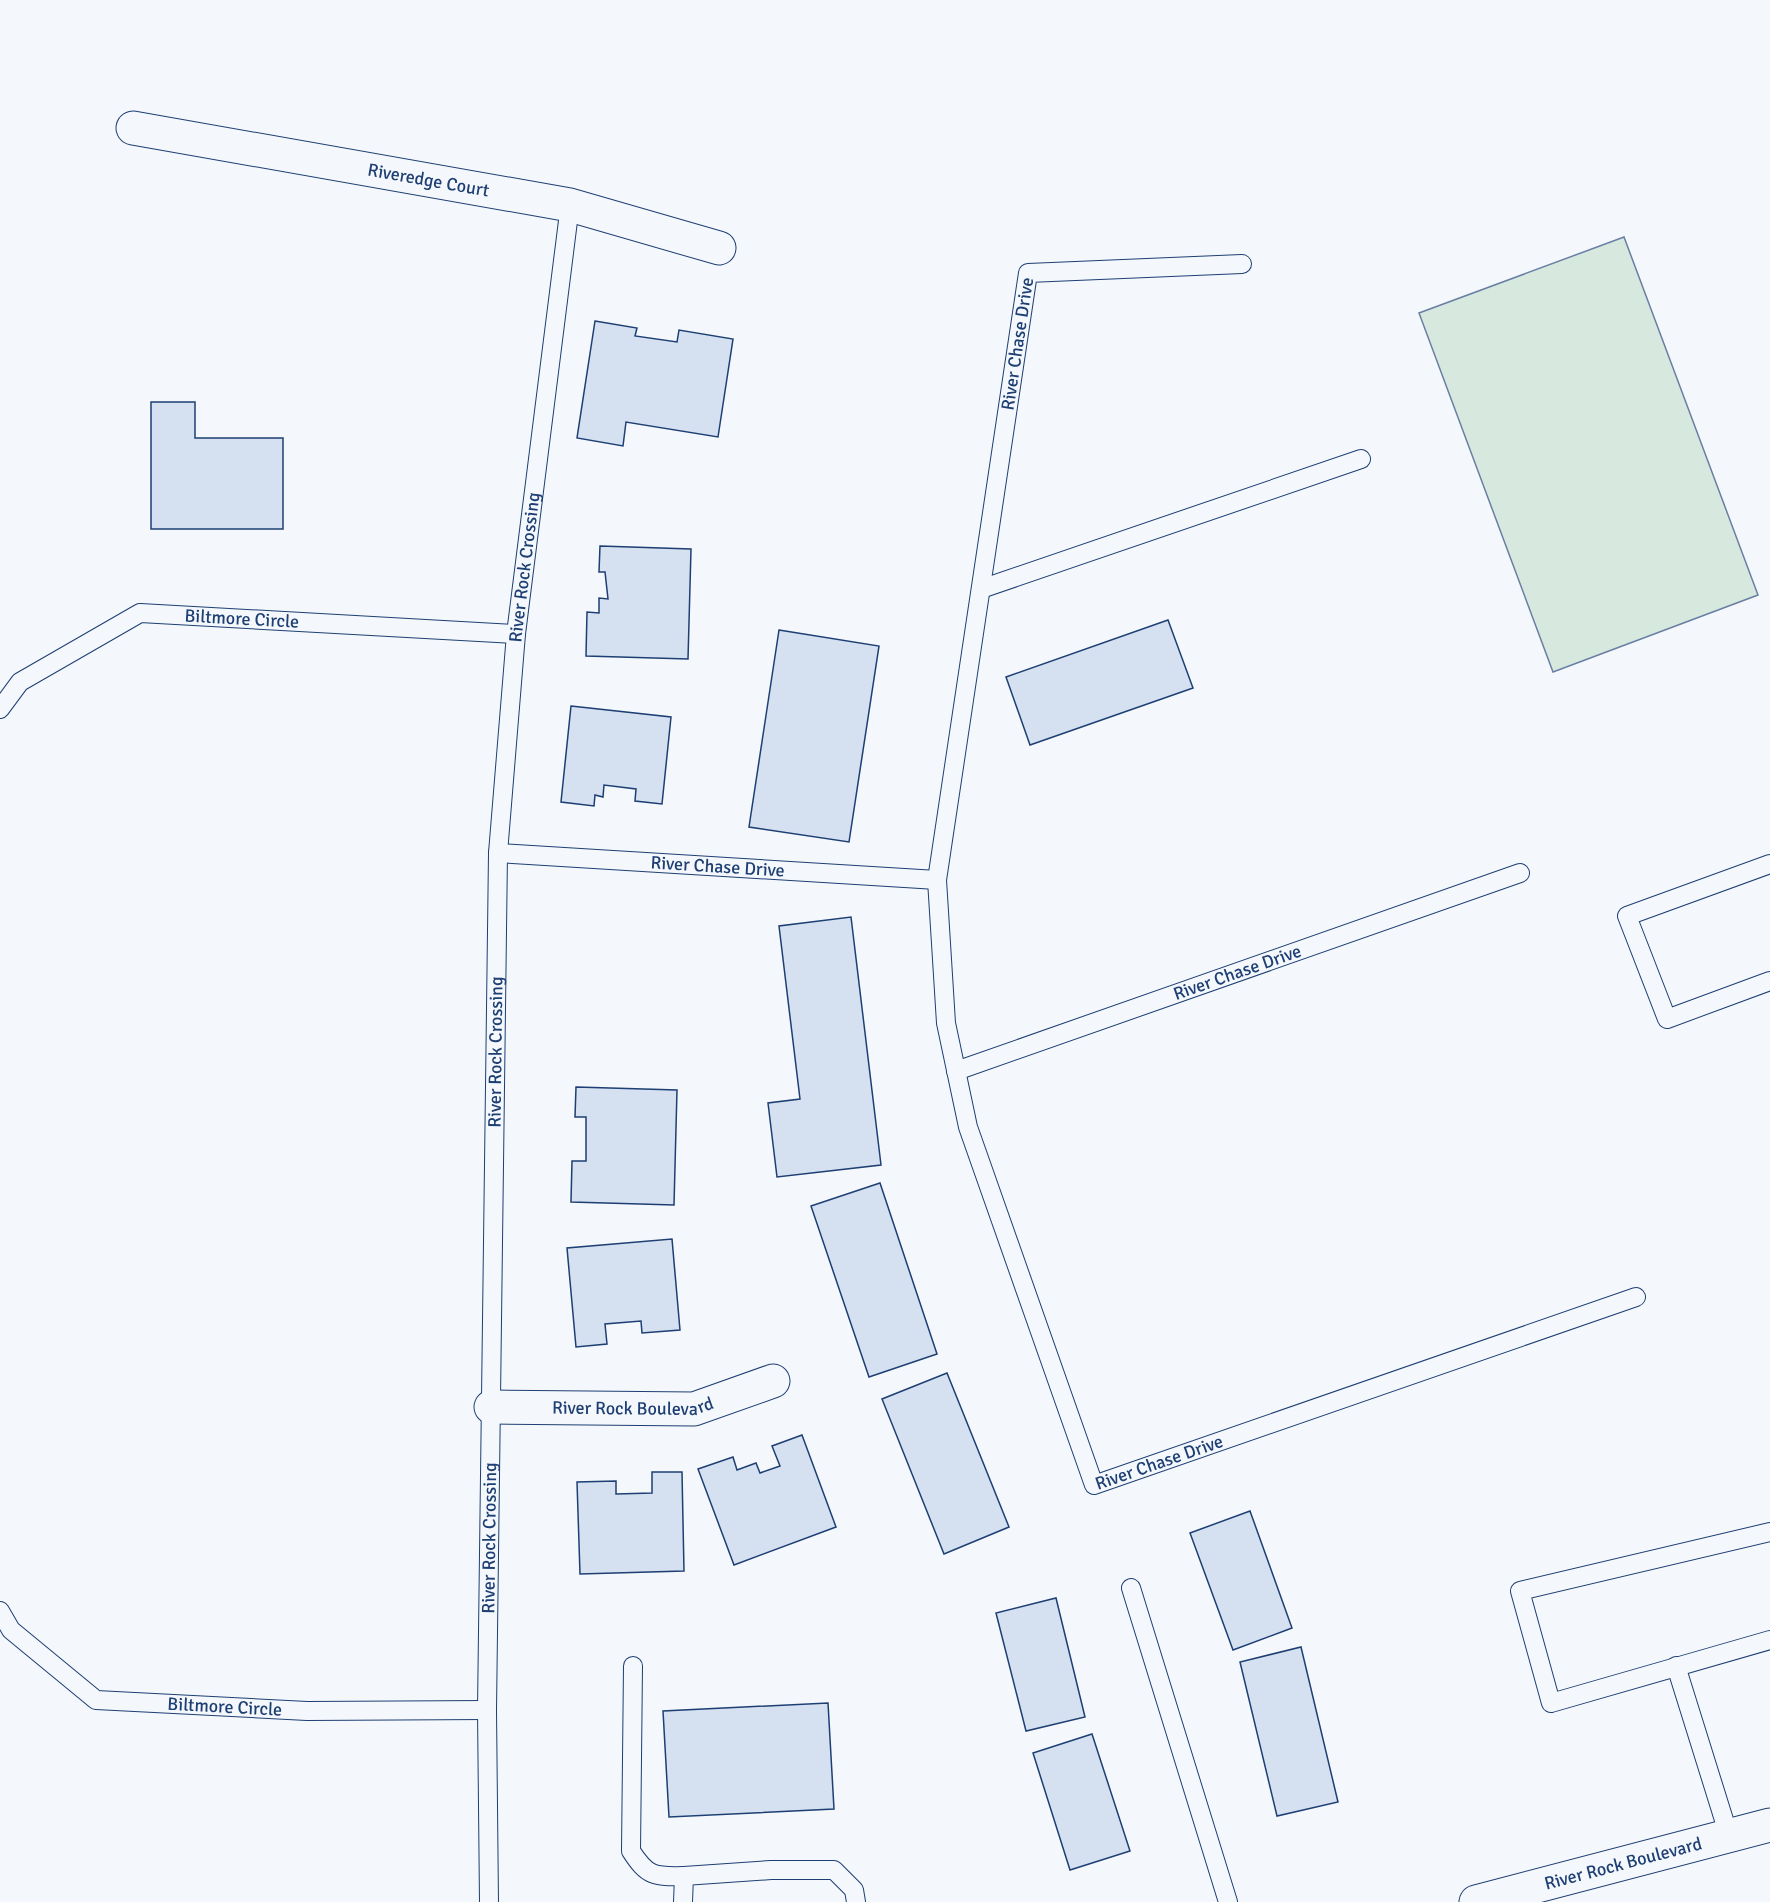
<svg xmlns="http://www.w3.org/2000/svg" width="1770" height="1902" font-family="Signika,sans-serif">
<style>
.green{fill:#d7e8df;stroke:#687fa3;stroke-width:1.5}
.building{fill:#d5e0f0;stroke:#1d3f73;stroke-width:1.5}
.lines{fill:none;stroke-linecap:round;stroke-linejoin:round}
.service-casing{stroke:#1d3f73;stroke-width:20}
.minor-casing{stroke:#1d3f73;stroke-width:35}
.tertiary-casing{stroke:#1d3f73;stroke-width:35}
.service{stroke:#f4f7fb;stroke-width:18}
.minor{stroke:#f4f7fb;stroke-width:33}
.tertiary{stroke:#f4f7fb;stroke-width:33}
.labels{text-anchor:middle;stroke-width:4.5;stroke-linejoin:round;paint-order:stroke}
.street-label{font-size:18px;fill:#1d3f73;stroke:#f4f7fb}
</style>
<rect width="100%" height="100%" fill="#f4f7fb"/>
<path class="green" d="M1624 237 1758 595 1553 672 1419 313Z"/>
<g class="building">
<path d="M595 321 637 328 635 336 677 342 679 330 733 339 718 437 626 422 623 446 577 438Z"/>
<path d="M151 402H195V438H283V529H151Z"/>
<path d="M600 546 691 549 688 659 586 656 587 612 599 613V598L608 599 605 572H599Z"/>
<path d="M1168 620 1193 688 1030 745 1006 677Z"/>
<path d="M779 630 879 646 849 842 749 827Z"/>
<path d="M571 706 671 717 662 804 635 801 636 789 604 785 603 797 595 795 594 806 561 802Z"/>
<path d="M851 917 881 1165 777 1177 768 1103 800 1099 779 926Z"/>
<path d="M576 1087 677 1090 674 1205 571 1202 572 1161H586V1117H575Z"/>
<path d="M880 1183 937 1354 869 1377 811 1206Z"/>
<path d="M672 1239 680 1330 642 1333 641 1321 605 1324 607 1344 576 1347 567 1248Z"/>
<path d="M947 1373 1009 1527 944 1554 882 1399Z"/>
<path d="M802 1435 836 1527 734 1565 698 1469 733 1457 737 1470 756 1463 760 1473 780 1466 772 1446Z"/>
<path d="M652 1472H682L684 1571 580 1574 577 1482 616 1481V1494L652 1493Z"/>
<path d="M1250 1511 1292 1628 1233 1650 1190 1533Z"/>
<path d="M1056 1598 1085 1717 1026 1731 996 1613Z"/>
<path d="M1301 1647 1338 1802 1277 1816 1240 1662Z"/>
<path d="M828 1703 834 1809 669 1817 663 1711Z"/>
<path d="M1092 1734 1130 1851 1070 1870 1033 1753Z"/>
</g>
<g class="lines">
<g class="service-casing">
<g id="service">
<path d="M981 589 1361 459"/>
<path id="s1" d="M0 709 20 682 140 613 516 634"/>
<path id="s2" d="M498 853 937 880 1028 273 1242 264"/>
<path d="M1770 864 1627 916 1667 1019 1770 981"/>
<path id="s3" d="M937 880 946 1023 968 1127 1094 1485 1636 1297"/>
<path id="s4" d="M956 1071 1520 873"/>
<path d="M1770 1532 1520 1591 1551 1703 1770 1640"/>
<path d="M1131 1588 1228 1902"/>
<path id="s5" d="M0 1611 11 1630 96 1700 307 1711 487 1710"/>
<path d="M633 1666 631 1851C647 1876 654 1877 684 1876"/>
<path d="M1676 1666 1729 1836"/>
<path id="s6" d="M489 1902 487 1710 498 853 516 634 570 205"/>
<path d="M683 1902 684 1876 771 1870H834L854 1890 856 1902"/>
</g>
</g>
<g class="minor-casing">
<g id="minor">
<path id="s7" d="M133 128 570 205 719 248"/>
<path id="s8" d="M491 1407 694 1409 773 1381"/>
</g>
</g>
<g class="tertiary-casing">
<g id="tertiary">
<path id="s9" d="M1476 1902 1770 1825"/>
</g>
</g>
<use href="#service" class="service"/>
<use href="#minor" class="minor"/>
<use href="#tertiary" class="tertiary"/>
</g>
<g class="labels">
<g class="street-label">
<text dy="6" stroke="none"><textPath href="#s7" startOffset="300">Riveredge Court</textPath></text>
<text dy="6" stroke="none"><textPath href="#s2" startOffset="982">River Chase Drive</textPath></text>
<text dy="6" stroke="none"><textPath href="#s6" startOffset="1336">River Rock Crossing</textPath></text>
<text dy="6" stroke="none"><textPath href="#s1" startOffset="274">Biltmore Circle</textPath></text>
<text dy="6" stroke="none"><textPath href="#s2" startOffset="220">River Chase Drive</textPath></text>
<text dy="6" stroke="none"><textPath href="#s4" startOffset="298">River Chase Drive</textPath></text>
<text dy="6" stroke="none"><textPath href="#s6" startOffset="850">River Rock Crossing</textPath></text>
<text dy="6" stroke="none"><textPath href="#s8" startOffset="142">River Rock Boulevard</textPath></text>
<text dy="6" stroke="none"><textPath href="#s3" startOffset="698">River Chase Drive</textPath></text>
<text dy="6" stroke="none"><textPath href="#s6" startOffset="364">River Rock Crossing</textPath></text>
<text dy="6" stroke="none"><textPath href="#s5" startOffset="261">Biltmore Circle</textPath></text>
<text dy="6" stroke="none"><textPath href="#s9" startOffset="152">River Rock Boulevard</textPath></text>
</g>
</g>
</svg>
